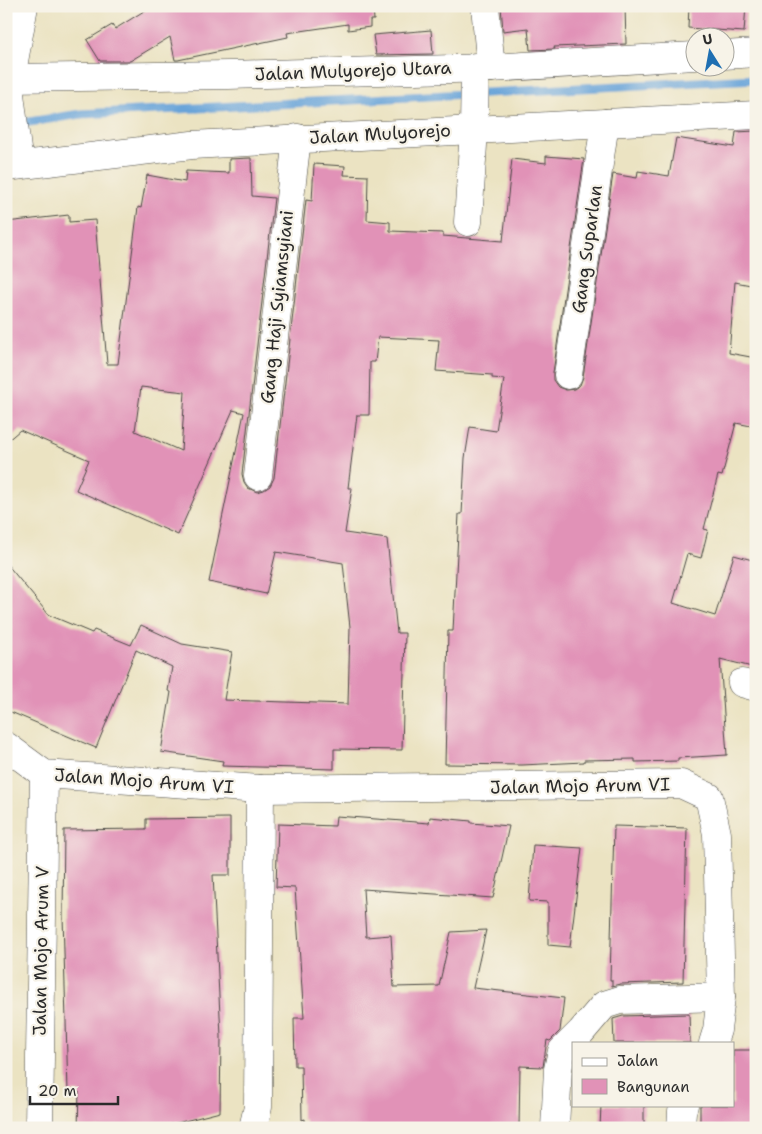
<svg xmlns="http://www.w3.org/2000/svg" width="762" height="1134" font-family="'Shantell Sans',sans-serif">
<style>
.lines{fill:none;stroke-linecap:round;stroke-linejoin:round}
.stream{stroke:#69a4d9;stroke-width:9}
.building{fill:#e192b7;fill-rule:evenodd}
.minor-casing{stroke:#484742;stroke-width:29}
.major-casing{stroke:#484742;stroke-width:29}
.minor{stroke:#fff;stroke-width:28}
.major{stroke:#fff;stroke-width:28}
.labels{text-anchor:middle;stroke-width:4.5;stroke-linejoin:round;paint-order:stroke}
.street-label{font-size:18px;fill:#2b2b2b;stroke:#f7f3e8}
</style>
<rect width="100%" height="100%" fill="#f7f3e8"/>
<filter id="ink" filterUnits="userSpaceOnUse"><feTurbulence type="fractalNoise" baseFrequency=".02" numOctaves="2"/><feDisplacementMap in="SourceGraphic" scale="10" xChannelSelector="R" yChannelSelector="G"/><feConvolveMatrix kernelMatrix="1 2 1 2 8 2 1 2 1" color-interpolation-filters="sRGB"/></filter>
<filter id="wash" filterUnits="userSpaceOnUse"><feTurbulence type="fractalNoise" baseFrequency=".0096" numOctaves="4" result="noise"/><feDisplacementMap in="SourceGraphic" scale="20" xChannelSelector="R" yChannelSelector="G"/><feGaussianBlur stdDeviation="1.12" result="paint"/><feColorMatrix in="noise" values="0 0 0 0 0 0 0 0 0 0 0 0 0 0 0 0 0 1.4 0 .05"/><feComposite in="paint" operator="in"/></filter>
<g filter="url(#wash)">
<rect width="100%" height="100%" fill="#ebe3c2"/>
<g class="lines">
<path class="stream" d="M16 124 81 114 756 79"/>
</g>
<g id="blocks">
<g class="building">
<path d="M152 6H373L374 20H370V27L348 30V24L287 33 288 37 178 60H175L170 37 130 61H100L87 40 112 25 115 29Z"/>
<path d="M501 6H625L626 44 554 47 555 49 530 50 528 28 503 31Z"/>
<path d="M689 6H746L744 32 688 28Z"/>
<path d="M431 30 433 54 376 55 373 35Z"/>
<path d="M756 131V286L735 282 729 353 756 358V427L736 423 722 476 718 475 704 529 708 530 701 558 687 554 673 603 715 616 734 555 756 561V668L720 659 727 755 678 758V761L635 762V759L584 760V762L522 765 445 764 448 631H453L459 514H462L465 458 470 427 496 431 504 379 492 378V375L436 371 439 340 378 337 375 362H370L369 415H357L348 488H352L345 533 387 539 397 633H405L402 750 334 749V769L222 766 223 761 161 752 171 692 168 691 172 667 136 650 96 748 6 710V563L49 615 92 633 94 630 131 645 141 625 182 644 232 652 224 700 348 704 350 627 343 563 276 552 266 594 209 582 244 413 233 410 178 535 76 490 89 460 20 430 6 442V222L69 215V222L95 220 107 364H118L138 207 141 208 147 175 185 182 186 171 229 173V159L251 158 252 196 274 198 242 474 244 482 248 488 257 492 264 490 270 486 274 478 306 200 312 201 314 164 345 166 344 175 368 176 367 220 390 222V231L443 233V236L503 241 512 159 546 163V156L584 159 553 373V380L558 387 566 390 574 389 580 385 583 377 613 174 637 178 638 171 669 176 676 138 734 147 736 132ZM141 387 185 392 181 451 135 431Z"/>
<path d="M336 816 429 823 430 817 471 821V823L509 826 493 898 363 889 366 937 391 935 394 987 439 986 451 932 486 930 473 988 564 998 560 1031 550 1041 547 1040 543 1067 520 1066 519 1128H305V1119L302 1120 301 1066H295L294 1018H304L295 888 276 887 278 824 335 826Z"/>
<path d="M230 818V875H213L221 1036 220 1112 157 1128H78L79 1092H68L63 916 64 830 146 829V819Z"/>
<path d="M614 826 687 828 683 982 620 984 612 986V980H610Z"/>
<path d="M533 845 582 848 570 947 548 945V902L529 901Z"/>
<path d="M689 1014 690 1043H614L613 1019 623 1016Z"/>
<path d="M733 1050H756V1128H700V1105H733Z"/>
<path d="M601 1105H644V1128H600Z"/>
</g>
</g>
</g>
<g filter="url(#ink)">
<use href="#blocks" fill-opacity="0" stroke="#484742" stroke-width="1"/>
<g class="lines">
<g class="minor-casing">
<g id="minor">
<path d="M485 6 491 68"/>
<path d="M724 55 756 53"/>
<path d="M6 78 229 75 491 68 694 56"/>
<path d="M19 165 10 94 11 78 24 6"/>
<path d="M468 222 474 129 475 67"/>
<path d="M568 375 605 123"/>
<path d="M258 476 297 138"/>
<path d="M742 683 756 687"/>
<path d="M6 746 44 774 260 789 681 784 709 797 717 834 721 997 717 1030 713 1043"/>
<path d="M39 1128 44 774"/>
<path d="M253 1128 258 1107 260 789"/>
<path d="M555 1128 558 1069 562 1051 581 1032 604 1005 620 1000 721 997"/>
<path d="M681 1128 682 1111 684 1105"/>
</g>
</g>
<g class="major-casing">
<path id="major" d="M6 167 192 145 756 115"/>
</g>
<use href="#minor" class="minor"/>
<use href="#major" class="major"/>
</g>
</g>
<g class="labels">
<g class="street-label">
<text transform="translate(353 71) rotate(-2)" y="6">Jalan Mulyorejo Utara</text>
<text transform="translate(380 134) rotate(-3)" y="6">Jalan Mulyorejo</text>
<text transform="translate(587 249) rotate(-82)" y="6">Gang Suparlan</text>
<text transform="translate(277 307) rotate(-84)" y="6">Gang Haji Syiamsyiani</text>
<text transform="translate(144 781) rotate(4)" y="6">Jalan Mojo Arum VI</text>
<text transform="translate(580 786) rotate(-1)" y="6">Jalan Mojo Arum VI</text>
<text transform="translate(41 951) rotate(-89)" y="6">Jalan Mojo Arum V</text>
</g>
</g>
<rect width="762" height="1134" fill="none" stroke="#f7f3e8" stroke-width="25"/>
<rect x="572" y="1042" width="162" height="65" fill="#f7f3e8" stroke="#a5a39c"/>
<rect x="582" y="1058" width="25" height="8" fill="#ffffff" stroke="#a5a39c"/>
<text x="617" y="1066" font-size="15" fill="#2b2b2b">Jalan</text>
<rect x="582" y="1079" width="25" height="15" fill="#e192b7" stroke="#a5a39c"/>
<text x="617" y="1092" font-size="15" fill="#2b2b2b">Bangunan</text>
<g transform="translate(710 52) rotate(349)"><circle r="24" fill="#f7f3e8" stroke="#a5a39c"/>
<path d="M0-4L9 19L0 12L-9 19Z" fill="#1f6fb2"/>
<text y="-8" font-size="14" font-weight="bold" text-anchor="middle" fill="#2b2b2b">U</text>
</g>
<path d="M30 1096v8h88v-8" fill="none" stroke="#2b2b2b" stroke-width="2.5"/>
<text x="38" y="1096" font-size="15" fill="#2b2b2b" stroke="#f7f3e8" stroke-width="4" paint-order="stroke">20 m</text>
</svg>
